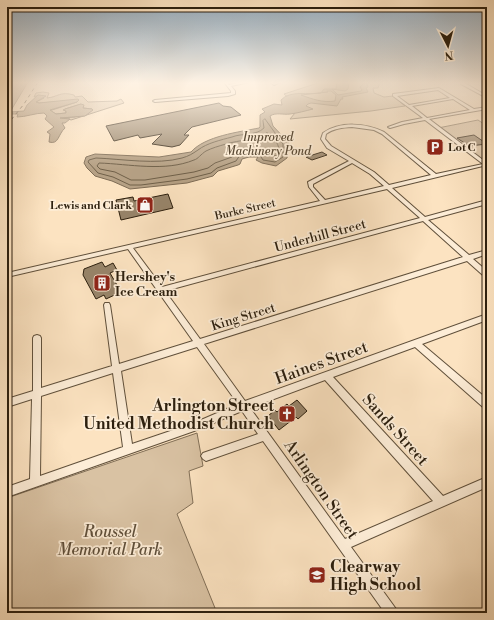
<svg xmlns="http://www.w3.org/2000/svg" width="494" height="620" font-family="'Libre Bodoni',serif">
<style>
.green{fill:#d9c2a3;stroke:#827058}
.water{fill:#b5a084;stroke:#7e6c55;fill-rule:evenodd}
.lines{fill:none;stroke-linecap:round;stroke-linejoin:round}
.shore{stroke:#706049;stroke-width:1}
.building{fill:#98856b;stroke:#2c1f0e}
.minor-casing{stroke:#60503b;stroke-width:2}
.minor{fill:#fdedd7;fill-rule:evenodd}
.rail{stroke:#2c1f0e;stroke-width:1;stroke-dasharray:3.5 3.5;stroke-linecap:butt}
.labels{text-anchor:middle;stroke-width:3.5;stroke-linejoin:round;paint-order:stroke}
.far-poi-label{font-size:11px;font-weight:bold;fill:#2c1f0e;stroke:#fdedd7;text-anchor:start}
.far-street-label{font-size:11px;fill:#2c1f0e;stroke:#fdedd7}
.far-water-label{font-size:12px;font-style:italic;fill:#5c4c37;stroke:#fdedd7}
.street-label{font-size:13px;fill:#2c1f0e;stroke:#fdedd7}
.poi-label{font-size:13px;font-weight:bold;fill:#2c1f0e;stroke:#fdedd7;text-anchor:start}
.near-street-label{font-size:16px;fill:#2c1f0e;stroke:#fdedd7}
.near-poi-label{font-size:16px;font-weight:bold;fill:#2c1f0e;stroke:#fdedd7;text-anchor:end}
.near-park-label{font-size:16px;font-style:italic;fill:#60503b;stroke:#fdedd7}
</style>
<rect width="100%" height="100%" fill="#fce3c1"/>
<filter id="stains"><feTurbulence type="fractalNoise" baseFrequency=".005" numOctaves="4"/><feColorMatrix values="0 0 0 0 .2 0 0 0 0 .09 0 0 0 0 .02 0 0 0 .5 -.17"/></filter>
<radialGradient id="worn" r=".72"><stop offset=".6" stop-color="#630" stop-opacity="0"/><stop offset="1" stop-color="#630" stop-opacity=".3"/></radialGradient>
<g class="green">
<path d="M321 82H380L378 88H373L374 93 384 97 393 96 405 106 371 111 290 119 300 107 284 94Z"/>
<path d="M43 92 49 93 47 98C58 97 60 91 74 95L75 97 82 96 88 102 117 101 121 99 124 103 71 120 69 119 60 118 75 117 92 109 83 108 81 104 65 109 66 113 56 114 49 111 77 102 78 100 39 103 36 102 44 98 36 96 34 97 36 93Z"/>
<path d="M478 120 487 126V161H485L438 128Z"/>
<path d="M197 433 203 466 189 471 193 503 177 514 217 613H7V498Z"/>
</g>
<g class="water">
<path d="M7 82H28L10 112 24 111 27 105 38 95 46 96 36 102 39 103 78 99 79 100 77 102 50 110 56 114 66 113V111L63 110 65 109 81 104 84 105 83 108 92 109 93 110 85 116 60 118 70 119 65 123H62L65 128C58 134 59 145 49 142L50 134 47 132 54 127 45 119 47 116 44 113C35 113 26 117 17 117L18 114H7Z"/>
<path d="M337 82H349L348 89 345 91 332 89 338 95 361 91 362 90 360 87 363 84 362 82 369 83 367 85 368 87 366 88 368 92 342 97 343 99H341L337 106 311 103 308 104 306 106 313 109C305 111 298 113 290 114 283 115 276 112 270 116L273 126 289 143 287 158 276 166 262 163 256 160 258 157H249L242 159 240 164 238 165 218 171 213 176 187 183 130 189 112 181 95 176 87 168 84 163 86 157 95 154 159 157 191 152C205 136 239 132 259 128L260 127V115L265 112 262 109 274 104 282 105 281 100C290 90 309 95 321 93L324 89H336ZM327 91H331L336 95 335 101C323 103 312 99 301 95L328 92Z"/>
</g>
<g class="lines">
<g class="shore">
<path d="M265 119 283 144V157L275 162 263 160 259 154 249 153 240 155 236 161 217 168 211 173 187 179 141 185H130L113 177 98 173 88 162 89 160 96 158C122 159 157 165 182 158 189 156 192 154 198 150 207 143 221 140 232 137 242 133 256 136 264 128L263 121Z"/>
<path d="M267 133C275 139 282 146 277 156L267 155 259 149 248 148 239 150 232 157 215 163 208 168 194 172 145 180H131L115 172 100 169 97 166 99 163C129 164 165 172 194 160 198 159 201 154 206 151 212 148 219 146 226 144 239 140 256 140 267 133Z"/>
</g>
</g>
<g class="building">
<path d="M219 103 223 106 231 107 241 115 192 127 184 135H189L180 145 172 147 152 144 162 134 140 138 138 135 114 141 106 126Z"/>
<path d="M474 135 487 144 469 146 457 138Z"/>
<path d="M322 152 327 155 312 160 306 157Z"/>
<path d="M168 194 173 208 121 220 116 200 133 197 134 201Z"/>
<path d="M102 262 105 267 113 263 117 270 110 273 121 292 106 299 104 295 96 299 83 275 84 269Z"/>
<path d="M297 400 307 411 298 419 296 417 279 430 268 416 275 410 277 412 287 404 289 406Z"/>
</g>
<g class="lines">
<g class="minor-casing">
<g id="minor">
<path d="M224 82H227L229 85 241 82H250L231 86 235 91V94L228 96 155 102 153 101 155 100 231 93V91Z"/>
<path d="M270 82H281L274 85Z"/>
<path d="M461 82H463L487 96V98L461 84Z"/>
<path d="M439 88 474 109 487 107V109L429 119 487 163V165L392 188 425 217 487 200V204L428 220 469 255 487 250V254L473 259 487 271V277H485L467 261 204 344 245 401 487 314V320L422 344 487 399V409L484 408 415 347 333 377 443 496 487 477V487L351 547 396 609 398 613H385L263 441 206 461 203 459 201 456 203 453 258 434 242 411 194 431 7 497V487L30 479 32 399 7 407V399L33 391V338L34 336 37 335 40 336 41 338V388L112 366 104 305 105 303H109L110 305 119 364 193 341 128 249 7 277V273L320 201 309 187 308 182 349 161 327 148 321 139 323 133C340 121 366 123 384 132L436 174 483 164 425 120 404 124 390 128 388 127 402 122 423 118 393 96V94ZM438 90 450 98 409 105 397 96ZM453 99 470 110 427 118 412 106ZM352 127 374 130 382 134 431 175 389 185 374 172 331 146 325 139 326 134C334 128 342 128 352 127ZM352 163 370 174 384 186 325 200 313 187V184ZM387 189 420 218 162 287 133 248ZM423 221 463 257 200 339 165 291ZM197 347 238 404 194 423 132 444 121 371ZM113 373 123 447 40 476 41 396ZM325 380 433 501 345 539 250 408Z"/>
</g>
</g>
<use href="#minor" class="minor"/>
<path class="rail" d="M7 125 24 104 38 82"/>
</g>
<linearGradient id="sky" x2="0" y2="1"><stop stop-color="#93acc0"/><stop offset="0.49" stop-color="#fef2e3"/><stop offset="1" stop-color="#fef2e3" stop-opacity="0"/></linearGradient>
<rect width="494" height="169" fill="url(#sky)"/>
<defs>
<g id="parking-square" transform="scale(0.9)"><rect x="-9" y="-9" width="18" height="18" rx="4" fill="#8f2418" stroke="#fdedd7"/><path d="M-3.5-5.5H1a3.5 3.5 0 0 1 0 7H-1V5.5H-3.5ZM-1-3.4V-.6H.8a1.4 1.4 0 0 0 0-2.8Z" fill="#fff"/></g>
<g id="shop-square" transform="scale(0.9)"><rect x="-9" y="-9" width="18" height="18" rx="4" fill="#8f2418" stroke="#fdedd7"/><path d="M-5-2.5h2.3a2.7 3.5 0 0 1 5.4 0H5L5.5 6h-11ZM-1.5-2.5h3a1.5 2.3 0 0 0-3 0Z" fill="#fff"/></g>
<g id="building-square" transform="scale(0.9)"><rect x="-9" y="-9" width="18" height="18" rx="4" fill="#8f2418" stroke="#fdedd7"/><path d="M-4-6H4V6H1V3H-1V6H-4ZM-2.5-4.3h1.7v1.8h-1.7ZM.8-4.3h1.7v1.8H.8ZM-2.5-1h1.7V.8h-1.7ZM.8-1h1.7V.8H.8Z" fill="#fff"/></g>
<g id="church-square" transform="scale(0.9)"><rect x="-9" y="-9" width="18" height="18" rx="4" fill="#8f2418" stroke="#fdedd7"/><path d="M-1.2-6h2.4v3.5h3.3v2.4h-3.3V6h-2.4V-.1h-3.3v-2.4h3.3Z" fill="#fff"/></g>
<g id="school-square" transform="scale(0.9)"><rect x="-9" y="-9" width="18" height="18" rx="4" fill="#8f2418" stroke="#fdedd7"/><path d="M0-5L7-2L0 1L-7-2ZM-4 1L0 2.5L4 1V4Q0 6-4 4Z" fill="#fff"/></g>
</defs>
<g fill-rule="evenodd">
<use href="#parking-square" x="435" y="147"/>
<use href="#shop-square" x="145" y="205"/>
<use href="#building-square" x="102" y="283"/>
<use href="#church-square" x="287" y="414"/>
<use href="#school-square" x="317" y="575"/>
</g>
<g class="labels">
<g class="far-poi-label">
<text x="448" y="151">Lot C</text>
<text x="132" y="209" text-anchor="end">Lewis and Clark</text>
</g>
<g class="far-street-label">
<text transform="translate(245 209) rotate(-13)" y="4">Burke Street</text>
</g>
<g class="far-water-label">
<text x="268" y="141">Improved<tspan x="268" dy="14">Machinery Pond</tspan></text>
</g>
<g class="street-label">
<text transform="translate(320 235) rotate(-15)" y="5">Underhill Street</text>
<text transform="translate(243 316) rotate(-17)" y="5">King Street</text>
</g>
<g class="poi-label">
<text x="115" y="281">Hershey's<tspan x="115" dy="15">Ice Cream</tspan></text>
</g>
<g class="near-street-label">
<text transform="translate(321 362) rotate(-20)" y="6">Haines Street</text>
<text transform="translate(396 429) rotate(48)" y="6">Sands Street</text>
<text transform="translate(322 489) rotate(55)" y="6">Arlington Street</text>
</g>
<g class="near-poi-label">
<text x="274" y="411">Arlington Street<tspan x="274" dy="18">United Methodist Church</tspan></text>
<text x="330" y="572" text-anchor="start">Clearway<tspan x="330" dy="18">High School</tspan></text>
</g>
<g class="near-park-label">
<text x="110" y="537">Roussel<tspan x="110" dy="18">Memorial Park</tspan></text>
</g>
</g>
<rect width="494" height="620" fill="none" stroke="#fce3c1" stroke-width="24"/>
<rect x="8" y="8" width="478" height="604" fill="none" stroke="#2c1f0e" stroke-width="2"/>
<rect x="12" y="12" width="470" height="596" fill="none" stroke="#2c1f0e"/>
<g transform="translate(448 46) rotate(174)" stroke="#fdedd7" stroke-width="3" paint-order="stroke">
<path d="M0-3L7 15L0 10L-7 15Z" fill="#2c1f0e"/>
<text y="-6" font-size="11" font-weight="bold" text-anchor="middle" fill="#2c1f0e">N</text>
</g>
<rect width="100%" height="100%" filter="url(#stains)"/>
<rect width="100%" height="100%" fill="url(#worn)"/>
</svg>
